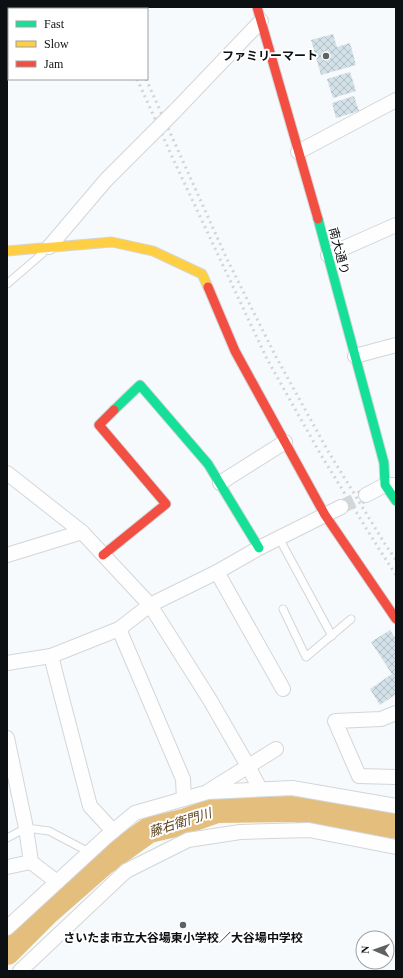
<svg xmlns="http://www.w3.org/2000/svg" width="403" height="978" font-family="'Times New Roman','Noto Sans JP',serif">
<style>
.lines{fill:none;stroke-linecap:round;stroke-linejoin:round}
.river{stroke:#e4be7d;stroke-width:26}
.building{fill:url(#building-cross-hatch)}
.street-tunnel{stroke:#d3d7d9;stroke-width:14;stroke-dasharray:14 7;stroke-linecap:butt}
.lane-casing{stroke:#d3d6d8;stroke-width:9}
.street-casing{stroke:#d3d6d8;stroke-width:16}
.fast-casing{stroke:#d3d6d8;stroke-width:11}
.slow-casing{stroke:#d3d6d8;stroke-width:11}
.jam-casing{stroke:#d3d6d8;stroke-width:11}
.lane{stroke:#fefeff;stroke-width:7}
.street{stroke:#fefeff;stroke-width:14}
.fast{stroke:#16e098;stroke-width:9}
.slow{stroke:#ffcf43;stroke-width:9}
.jam{stroke:#f24e42;stroke-width:9}
.rail{stroke:#d3d5d5;stroke-width:3;stroke-dasharray:2 4;stroke-linecap:butt}
.street-bridge-casing{stroke:#d3d6d8;stroke-width:16;stroke-linecap:butt}
.street-bridge{stroke:#fefeff;stroke-width:14}
.poi-dot{fill:#5e6264;stroke:#fff;stroke-width:1.5}
.labels{text-anchor:middle;stroke-width:4;stroke-linejoin:round;paint-order:stroke}
.poi-label{font-size:12px;font-weight:bold;fill:#0c1012;stroke:#fff;text-anchor:end}
.street-label{font-size:12px;fill:#0c1012;stroke:#fff}
.water-label{font-size:13px;font-style:italic;fill:#5a431c;stroke:#fff}
</style>
<defs>
<pattern id="building-cross-hatch" width="8" height="8" patternUnits="userSpaceOnUse"><rect width="8" height="8" fill="#d2e0e7"/><path d="M0 0l8 8M0 8l8-8" fill="none" stroke="#b3bfc5"/></pattern>
</defs>
<rect width="100%" height="100%" fill="#f6fafc"/>
<g class="lines">
<path class="river" d="M7 952 46 913 103 863 149 830 183 822 217 810 293 809 396 826"/>
</g>
<g class="building">
<path d="M9 13V31L7 28V15Z"/>
<path d="M333 34 337 47 350 43 356 65 321 75 311 40Z"/>
<path d="M350 72 356 91 333 98 327 79Z"/>
<path d="M354 96 359 111 336 118 332 103Z"/>
<path d="M390 630 396 639V694L380 705 370 689 392 674 371 642Z"/>
</g>
<g class="lines">
<path class="street-tunnel" d="M341 507 366 495"/>
<g class="lane-casing">
<g id="lane">
<path d="M7 284 43 253"/>
<path d="M279 538 332 636"/>
<path d="M283 609 306 657 351 619"/>
<path d="M7 838 26 828 49 831 89 852"/>
</g>
</g>
<g class="street-casing">
<g id="street">
<path d="M175 111 261 21"/>
<path d="M298 152 396 100"/>
<path d="M49 247 106 180 148 138"/>
<path d="M328 255 396 225"/>
<path d="M355 356 396 345"/>
<path d="M7 473 82 532 150 605 210 700 248 766 260 789"/>
<path d="M220 483 285 442"/>
<path d="M366 495 385 485H394"/>
<path d="M7 555 82 532"/>
<path d="M217 572 283 689"/>
<path d="M119 629 183 779 184 799"/>
<path d="M51 656 90 806 113 831"/>
<path d="M7 663 51 656 119 629 150 605 217 572 259 548 341 507"/>
<path d="M396 713 381 719 335 721 359 776 396 777"/>
<path d="M7 738 26 828 31 862 57 882"/>
<path d="M210 790 276 749"/>
<path d="M7 867 31 862"/>
<path d="M7 928 106 837 135 813 208 792 292 788 396 806"/>
<path d="M20 971 126 871 188 840 240 832 309 830 396 847"/>
</g>
</g>
<g class="fast-casing">
<g id="fast">
<path d="M318 219 384 463 385 485 396 501"/>
<path d="M114 410 140 385 208 464 259 548"/>
</g>
</g>
<g class="slow-casing">
<path id="slow" d="M7 251 112 242 153 251 202 274 208 287"/>
</g>
<g class="jam-casing">
<g id="jam">
<path d="M257 7 318 219"/>
<path d="M208 287 235 351 325 515 396 619"/>
<path d="M103 555 166 504 99 425 114 410"/>
</g>
</g>
<use href="#lane" class="lane"/>
<use href="#street" class="street"/>
<use href="#fast" class="fast"/>
<use href="#slow" class="slow"/>
<use href="#jam" class="jam"/>
<g class="rail">
<path d="M104 7 105 9"/>
<path d="M113 7 114 9"/>
<path d="M137 79 174 161 267 359 321 455 379 549 396 575"/>
<path d="M146 79 226 257 275 355 328 451 385 544 396 560"/>
</g>
<g class="street-bridge-casing">
<path id="street-bridge" d="M148 138 175 111"/>
</g>
<use href="#street-bridge" class="street-bridge"/>
</g>
<g class="poi-dot">
<circle cx="326" cy="56" r="4"/>
<circle cx="183" cy="925" r="4"/>
</g>
<g class="labels">
<g class="poi-label">
<text x="318" y="60">ファミリーマート</text>
<text x="183" y="942" text-anchor="middle">さいたま市立大谷場東小学校／大谷場中学校</text>
</g>
<g class="street-label">
<text transform="translate(339 251) rotate(75)" y="4">南大通り</text>
</g>
<g class="water-label">
<text transform="translate(180 822) rotate(-18)" y="5">藤右衛門川</text>
</g>
</g>
<rect width="403" height="978" fill="none" stroke="#0c1012" stroke-width="16"/>
<rect x="8" y="8" width="140" height="72" fill="#ffffff" stroke="#9e9fa0"/>
<rect x="16" y="21" width="20" height="6" fill="#16e098" stroke="#9e9fa0"/>
<text x="44" y="28" font-size="12" fill="#0c1012">Fast</text>
<rect x="16" y="41" width="20" height="6" fill="#ffcf43" stroke="#9e9fa0"/>
<text x="44" y="48" font-size="12" fill="#0c1012">Slow</text>
<rect x="16" y="61" width="20" height="6" fill="#f24e42" stroke="#9e9fa0"/>
<text x="44" y="68" font-size="12" fill="#0c1012">Jam</text>
<g transform="translate(375 950) rotate(272)"><circle r="19" fill="#ffffff" stroke="#9e9fa0"/>
<path d="M0-3L7 15L0 10L-7 15Z" fill="#5e6264"/>
<text y="-6" font-size="11" font-weight="bold" text-anchor="middle" fill="#0c1012">N</text>
</g>
</svg>
